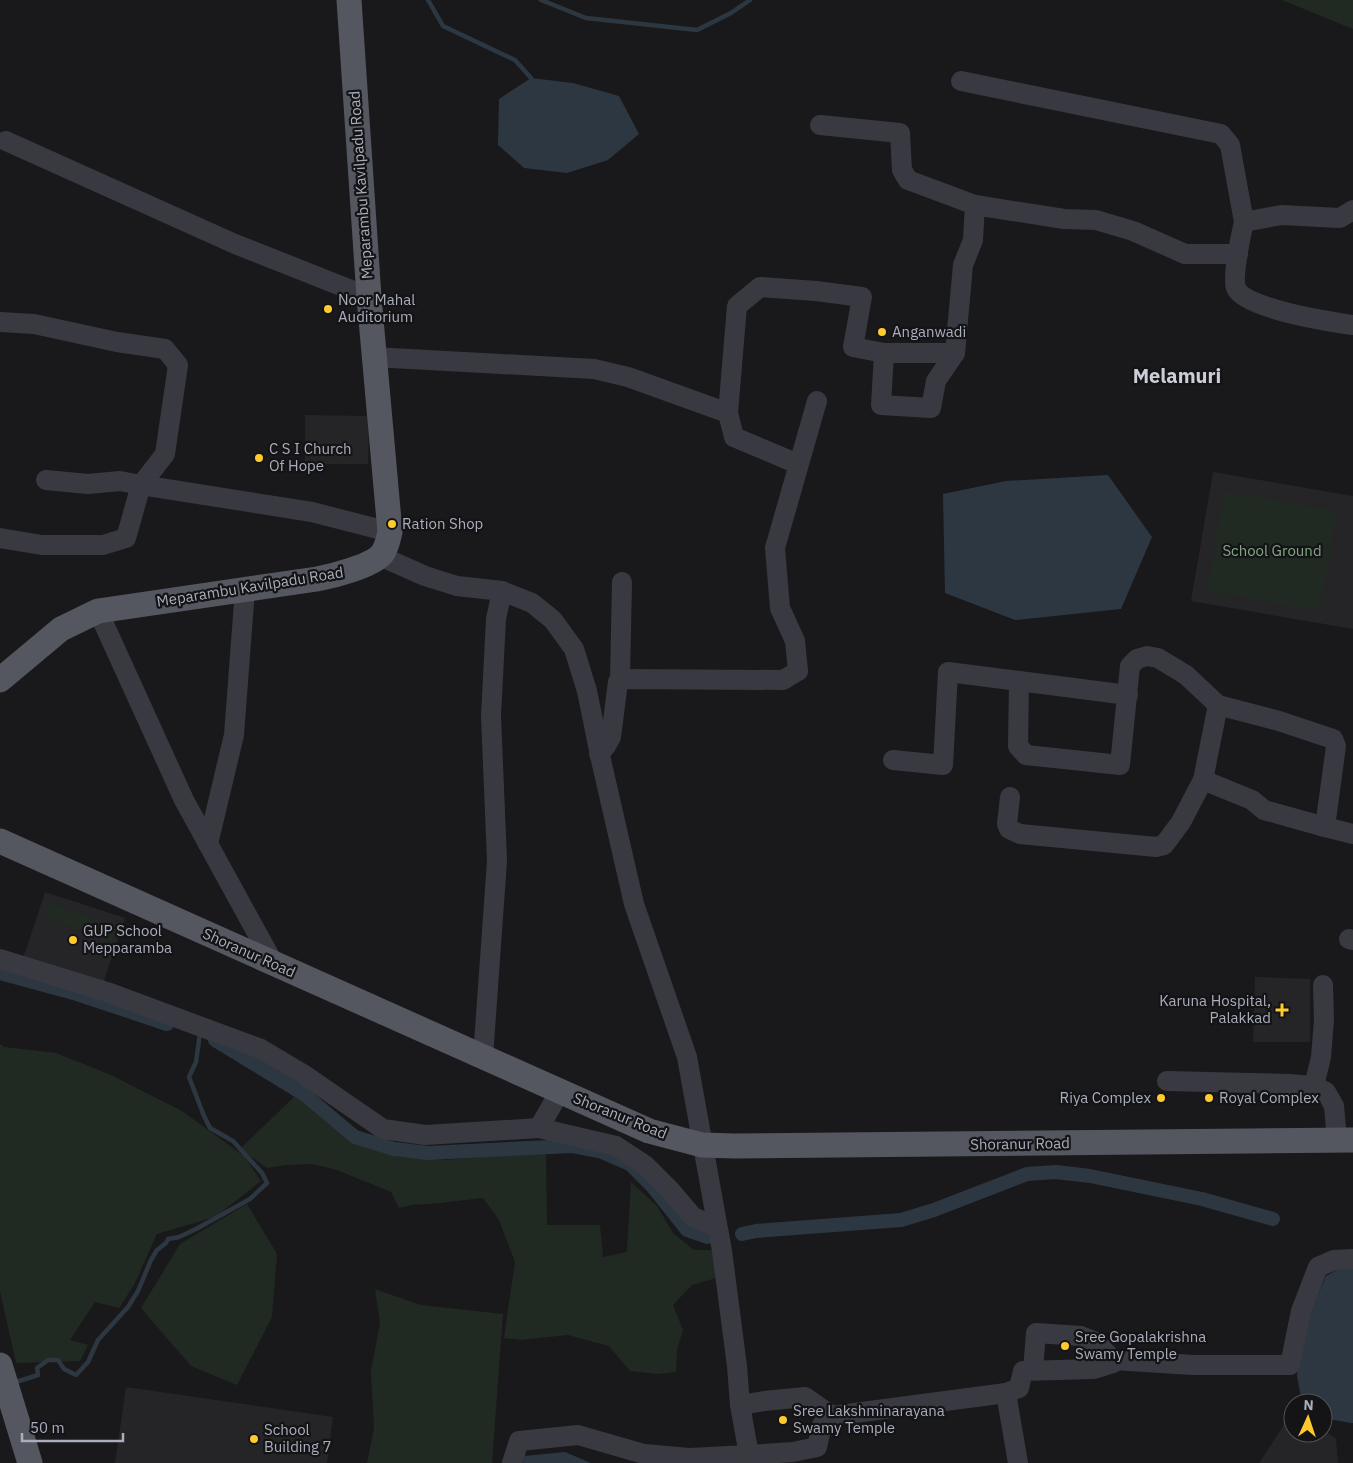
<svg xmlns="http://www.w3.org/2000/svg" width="1353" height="1463" font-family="'IBM Plex Sans',sans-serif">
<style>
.built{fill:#252528}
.green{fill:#202a22}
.water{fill:#2d3741}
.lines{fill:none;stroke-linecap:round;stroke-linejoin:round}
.stream{stroke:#2d3741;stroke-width:4.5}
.canal{stroke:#2d3741;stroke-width:14}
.minor{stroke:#393a41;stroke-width:20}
.major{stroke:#555760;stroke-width:25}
.poi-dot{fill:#ffca2d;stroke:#141416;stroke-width:2}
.labels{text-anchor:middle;stroke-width:4.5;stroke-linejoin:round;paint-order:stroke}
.street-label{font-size:15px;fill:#aaaebc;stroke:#141416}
.poi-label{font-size:15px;fill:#aaaebc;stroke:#141416;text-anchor:start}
.park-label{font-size:15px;fill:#80a886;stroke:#141416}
.district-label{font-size:20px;font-weight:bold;fill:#ccced7;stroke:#141416}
</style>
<rect width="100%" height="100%" fill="#19191b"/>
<g class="built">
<path d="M305 415 369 416 368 464H305Z"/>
<path d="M1213 472 1353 496V629L1191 601Z"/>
<path d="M45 892 125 918 102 987 22 961Z"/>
<path d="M1255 977 1310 979V1042H1253Z"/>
<path d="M126 1387 333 1417 327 1463H115Z"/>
<path d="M1293 1411V1433H1323V1429L1336 1439 1338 1463H1259Z"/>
</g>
<g class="green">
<path d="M1282 0H1353V29Z"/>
<path d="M1224 492 1337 511 1320 611 1207 591Z"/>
<path d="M50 902 118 928 112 942 44 916Z"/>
<path d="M0 1044 4 1047 56 1053 111 1075 182 1111 244 1156 261 1181 215 1217 157 1234 134 1285 119 1308 95 1302 70 1340 88 1345 80 1361 16 1363 0 1291Z"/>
<path d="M296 1095 364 1147 400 1157 445 1160 546 1152 547 1225H600L603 1257 627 1252 631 1182 657 1206 673 1233 694 1250H713L716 1278 692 1285 673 1305 683 1330 677 1350 676 1372 657 1374 630 1371 609 1346 568 1335 521 1340 504 1338 515 1262 499 1220 483 1198 440 1203 412 1205 399 1208 391 1192 337 1170 313 1164 285 1165 267 1168 240 1149Z"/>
<path d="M247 1204 277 1254 272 1317 237 1385 191 1366 141 1308 180 1244Z"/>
<path d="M375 1289 420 1305 503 1314 492 1463H367L374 1428 371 1371 380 1323Z"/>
</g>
<g class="water">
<path d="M531 78 573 83 619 96 639 134 608 160 567 173 524 168 498 145 499 99Z"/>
<path d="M1108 475 1152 537 1121 609 1015 620 945 593 943 494 1006 481Z"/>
<path d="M1353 1265V1423H1351L1323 1418V1403H1302L1297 1376 1301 1343 1313 1306 1326 1276 1344 1266Z"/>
<path d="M565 1452 591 1463H523L524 1456Z"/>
</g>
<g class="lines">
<g class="stream">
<path d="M428 0 443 26 515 60 531 78"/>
<path d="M541 0 586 18 697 30 731 13 750 0"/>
<path d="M13 1381H19L38 1375 37 1368 48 1360H58L64 1369 76 1375 88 1362 98 1340 128 1307 138 1291 151 1260 157 1250 166 1243 168 1239 179 1237 196 1229 250 1199 267 1183 262 1173 233 1141 210 1128 204 1116 189 1077 196 1062 200 1033"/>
</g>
<g class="canal">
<path d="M0 973 77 994 167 1024"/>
<path d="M215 1040 305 1095 355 1137 394 1149 428 1153 572 1146 602 1152 630 1164 652 1186 687 1230 707 1237"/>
<path d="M742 1234 756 1231 901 1220 934 1210 1027 1174 1056 1172 1090 1176 1202 1199 1273 1219"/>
</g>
<g class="minor">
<path d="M961 81 1221 134 1230 145 1244 222 1281 215 1340 218 1353 210"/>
<path d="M820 125 900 133 902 170 908 180 975 205 1064 219 1096 220 1133 231 1185 254H1238"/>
<path d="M6 141 235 244 369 297"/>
<path d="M1244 222C1241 235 1232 276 1236 288 1244 309 1332 322 1353 325"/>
<path d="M0 322 34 324 117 342 165 349 178 365 165 454 141 485 120 481 88 484 46 480"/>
<path d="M884 353H955"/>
<path d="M373 357 594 369 628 377 728 413"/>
<path d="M798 464 734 437 728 413 737 306 760 287 816 291 862 297 853 347 884 353 881 405 931 408 936 381 955 353 963 265 973 240 975 205"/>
<path d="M0 538 42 545H103L126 538 141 485 312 512 390 532"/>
<path d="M380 556 425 576 457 586 502 591 532 603 553 620 574 649 587 691 601 760 634 904 687 1057 722 1251 737 1366 740 1405 749 1455 689 1458 644 1454 578 1435 519 1441 512 1463"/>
<path d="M98 611 184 800 274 964"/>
<path d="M620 679 622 582"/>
<path d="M1019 681 1128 695"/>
<path d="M599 754 606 746 611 737 618 682 620 679 783 680 798 671 795 641 780 608 775 548 817 401"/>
<path d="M893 760 943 765 948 672 1019 681 1018 746 1026 755 1120 765 1130 666 1137 659 1147 656 1158 658 1186 675 1218 705 1279 721 1333 739 1336 746 1325 827 1353 834"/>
<path d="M1203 780 1252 800 1264 810 1325 827"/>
<path d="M1010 797 1007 824 1009 829 1020 834 1156 847 1164 845 1181 822 1203 780 1218 705"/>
<path d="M208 844 234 735 245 589"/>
<path d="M1349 939 1353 940"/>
<path d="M0 959 107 992 261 1049 303 1074 383 1129 425 1135 539 1128 616 1146 645 1165 670 1190 693 1217 717 1227"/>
<path d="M483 1057 497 861 491 716 496 619 502 591"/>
<path d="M1167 1081 1288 1084 1314 1086 1326 1092 1334 1106 1337 1140"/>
<path d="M1314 1086 1321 1057 1324 1020 1323 985"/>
<path d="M539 1128 560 1091"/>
<path d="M1033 1370 1036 1333 1081 1336 1096 1342 1113 1360"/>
<path d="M1006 1393 1018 1463"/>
<path d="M740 1405 764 1401 805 1397 832 1416 1006 1393 1019 1388 1023 1371 1094 1369 1113 1363V1360L1193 1365H1290L1301 1311 1318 1267 1334 1260 1353 1259"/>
<path d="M749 1455 793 1452 817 1447 822 1425 832 1416"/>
</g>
<g class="major">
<path d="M0 680 61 629 98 611 317 579C333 576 372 566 382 554 387 547 388 540 390 532L369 297 349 0"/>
<path d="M0 841 649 1131 702 1145 735 1146 1353 1140"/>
<path d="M0 1365 30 1463"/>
</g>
</g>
<g class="poi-dot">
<circle cx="328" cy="309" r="5"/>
<circle cx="882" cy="332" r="5"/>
<circle cx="259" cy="458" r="5"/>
<circle cx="392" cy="524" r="5"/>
<circle cx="73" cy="940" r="5"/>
<path d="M1279.5 1002.5h5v5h5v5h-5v5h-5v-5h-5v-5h5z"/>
<circle cx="1161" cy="1098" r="5"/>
<circle cx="1209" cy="1098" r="5"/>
<circle cx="1065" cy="1346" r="5"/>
<circle cx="783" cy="1420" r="5"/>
<circle cx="254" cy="1439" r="5"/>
</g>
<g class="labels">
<g class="street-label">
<text transform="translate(361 185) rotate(-94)" y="5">Meparambu Kavilpadu Road</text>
<text transform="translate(250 587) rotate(-9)" y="5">Meparambu Kavilpadu Road</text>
<text transform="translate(249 953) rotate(24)" y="5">Shoranur Road</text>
<text transform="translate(620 1116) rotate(22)" y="5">Shoranur Road</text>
<text transform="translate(1020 1144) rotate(-1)" y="5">Shoranur Road</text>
</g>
<g class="poi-label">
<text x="338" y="305">Noor Mahal<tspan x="338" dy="17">Auditorium</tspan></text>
<text x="892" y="337">Anganwadi</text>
<text x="269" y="454">C S I Church<tspan x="269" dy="17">Of Hope</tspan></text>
<text x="402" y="529">Ration Shop</text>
<text x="83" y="936">GUP School<tspan x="83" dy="17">Mepparamba</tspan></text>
<text x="1271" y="1006" text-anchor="end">Karuna Hospital,<tspan x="1271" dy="17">Palakkad</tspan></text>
<text x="1151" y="1103" text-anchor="end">Riya Complex</text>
<text x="1219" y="1103">Royal Complex</text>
<text x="1075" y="1342">Sree Gopalakrishna<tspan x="1075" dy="17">Swamy Temple</tspan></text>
<text x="793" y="1416">Sree Lakshminarayana<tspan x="793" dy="17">Swamy Temple</tspan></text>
<text x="264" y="1435">School<tspan x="264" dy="17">Building 7</tspan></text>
</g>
<g class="park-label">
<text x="1272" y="556">School Ground</text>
</g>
<g class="district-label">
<text x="1177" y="383">Melamuri</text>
</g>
</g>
<g transform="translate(1308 1418) rotate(3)"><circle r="24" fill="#141416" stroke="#505258"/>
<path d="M0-4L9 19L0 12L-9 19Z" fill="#ffca2d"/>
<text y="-8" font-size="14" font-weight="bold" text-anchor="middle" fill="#aaaebc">N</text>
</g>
<path d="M22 1433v8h101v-8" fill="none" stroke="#aaaebc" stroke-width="2.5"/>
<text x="30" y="1433" font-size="15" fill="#aaaebc" stroke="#141416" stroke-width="4" paint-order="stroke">50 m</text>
</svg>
